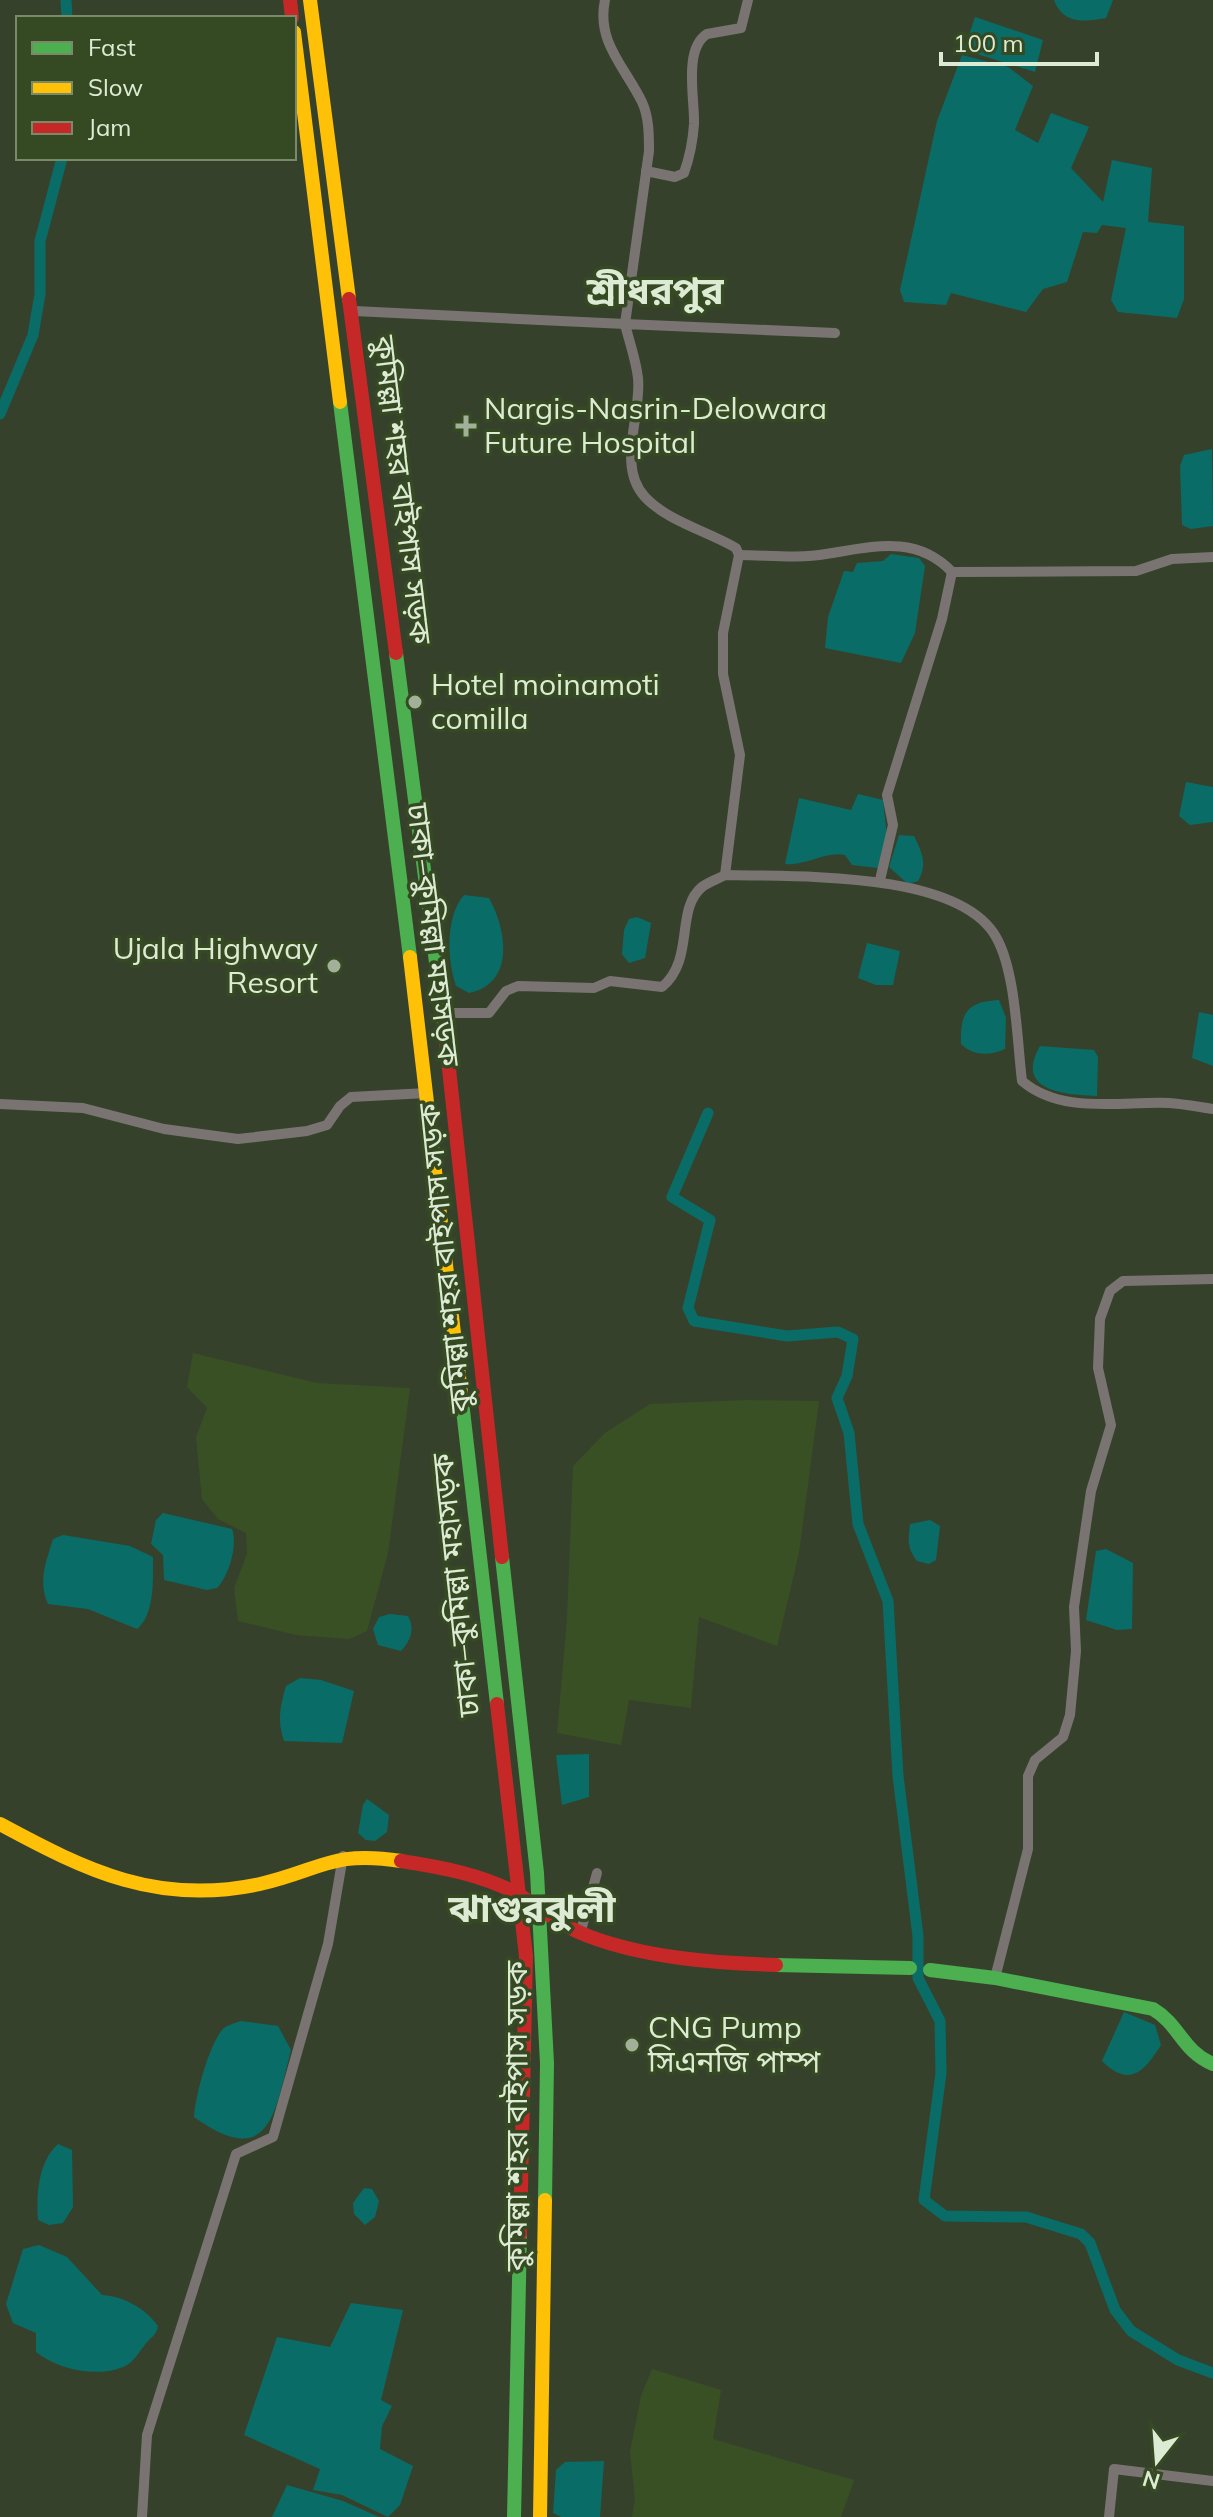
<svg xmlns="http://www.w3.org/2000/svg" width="1213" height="2517" font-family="Mulish,'Noto Sans Bengali',sans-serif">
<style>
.built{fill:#395025}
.water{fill:#0a6c67}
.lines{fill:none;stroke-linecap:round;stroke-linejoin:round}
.canal{stroke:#0a6c67;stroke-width:11}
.street{stroke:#797472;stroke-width:10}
.fast{stroke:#4caf50;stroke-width:14}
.slow{stroke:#ffc107;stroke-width:14}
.jam{stroke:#c62828;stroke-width:14}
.poi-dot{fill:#a3b099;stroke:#354a23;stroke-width:3}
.labels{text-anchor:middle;stroke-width:7;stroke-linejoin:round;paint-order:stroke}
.poi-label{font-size:30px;fill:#ddebd4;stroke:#354a23;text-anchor:start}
.street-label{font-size:30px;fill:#ddebd4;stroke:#354a23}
.district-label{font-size:38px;font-weight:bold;fill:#ddebd4;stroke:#354a23}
</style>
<rect width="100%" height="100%" fill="#36412c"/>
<g class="built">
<path d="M193 1353 317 1383 410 1388 388 1553 367 1631 349 1639 296 1635 238 1621 234 1588 247 1554 246 1533 218 1519 202 1499 196 1437 207 1408 187 1387Z"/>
<path d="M747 1400 819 1401 799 1553 777 1646 699 1617 691 1708 629 1700 621 1745 557 1733 567 1619 573 1466 605 1433 650 1404Z"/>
<path d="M652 2369 721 2390 713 2439 854 2480 841 2517H632L635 2499 630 2452 641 2396Z"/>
</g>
<g class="water">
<path d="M1054 0H1113L1106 18C1083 22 1063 24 1054 0Z"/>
<path d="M975 17 1043 40 1035 72 964 50Z"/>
<path d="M962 55 1008 67 1033 86 1015 130 1038 143 1051 113 1089 127 1071 168 1103 202 1112 160 1152 168 1148 222 1184 226V299L1177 318 1118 312 1111 300 1126 228 1102 225 1097 233 1083 232 1067 282 1043 289 1026 312 951 293 946 305 904 302 900 290 937 121Z"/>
<path d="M1212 449 1213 526 1191 529 1182 525 1180 466 1184 455Z"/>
<path d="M891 554 919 558 925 566 915 633 901 663 825 648 828 617 844 571 853 572 857 563 883 561Z"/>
<path d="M1186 782 1213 787V822L1190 825 1179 816Z"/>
<path d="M858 794 883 800 887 836 878 868 852 865 845 855C825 851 807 866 785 864L799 798 851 810Z"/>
<path d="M899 835 914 836C922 853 928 864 918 881L908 884 889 867Z"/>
<path d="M464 895 489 898C507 931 515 983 469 993L456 986C447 960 445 917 464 895Z"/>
<path d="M637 917 651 923 645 958 629 963 622 954 624 930 629 919Z"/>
<path d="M867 943 900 951 893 985H876L858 978Z"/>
<path d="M999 1000 1006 1018 1005 1049C990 1056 973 1056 961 1044 960 1012 967 1002 999 1000Z"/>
<path d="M1199 1012 1213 1015V1066L1192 1058Z"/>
<path d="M1040 1046 1094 1050 1098 1057 1097 1096C1064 1095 1014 1091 1040 1046Z"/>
<path d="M163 1513 232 1529C238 1545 229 1576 217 1588L207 1590 164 1580 163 1555 151 1544 156 1520Z"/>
<path d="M930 1520 940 1526 936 1560 929 1564 917 1561C907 1548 908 1540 910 1524Z"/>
<path d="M63 1535 130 1546 153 1557C153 1578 155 1615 137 1629L88 1609 48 1604C38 1581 46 1562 53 1539Z"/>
<path d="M1106 1549 1133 1563 1132 1629 1117 1630 1086 1620 1096 1551Z"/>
<path d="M390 1614 408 1616C415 1629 411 1640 401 1651L378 1645 373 1629 379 1617Z"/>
<path d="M300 1678 321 1680 354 1691 342 1743 284 1741C277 1721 280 1706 286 1686Z"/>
<path d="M589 1754V1797L562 1805 556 1755Z"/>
<path d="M367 1799 389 1815 387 1832 375 1841 366 1840 358 1833 363 1805Z"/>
<path d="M1124 2012 1155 2025 1161 2045C1145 2070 1130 2089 1102 2061Z"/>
<path d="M241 2021 278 2026 291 2050C275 2111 271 2172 194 2117 195 2097 209 2044 223 2029 227 2025 236 2023 241 2021Z"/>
<path d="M58 2144 72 2150 73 2207 63 2223 49 2225 38 2220C36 2195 38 2162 58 2144Z"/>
<path d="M364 2188 372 2189 379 2201 375 2217 365 2225 354 2214 353 2203Z"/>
<path d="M39 2245 67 2257 102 2295C123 2296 145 2308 158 2326 156 2337 150 2337 144 2346 139 2352 135 2360 127 2365 101 2379 58 2370 36 2352V2333L13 2323 6 2304 23 2249Z"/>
<path d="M351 2303 403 2310 381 2400 392 2406 382 2426 380 2449 413 2466 400 2505 388 2517 342 2495 313 2490 320 2469 244 2435 277 2337 330 2347Z"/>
<path d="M604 2461 600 2517H561L553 2513 556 2470 565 2462Z"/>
<path d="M287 2485 343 2501 379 2517H272Z"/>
</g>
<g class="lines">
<g class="canal">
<path d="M66 0 67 18"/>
<path d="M0 414 33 335 40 294V241L62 158"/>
<path d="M708 1113 672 1197 710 1220 688 1308 694 1321 787 1336 838 1332 853 1339 847 1376 837 1398 849 1433 858 1524 888 1601 898 1776 918 1936V1978L940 2021 941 2073 924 2200 945 2216 1026 2217 1081 2234 1090 2243 1115 2310 1131 2331 1178 2360 1213 2373"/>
</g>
<g class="street">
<path d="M646 171 675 177 684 173C689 159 693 139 694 124 695 100 683 49 707 34L741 28 748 0"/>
<path d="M354 311 625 324 649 151C649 135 649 117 642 102 625 67 596 42 605 0"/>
<path d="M739 555C767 555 798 559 826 554 872 547 916 534 952 572L1136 571 1172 559 1213 557"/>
<path d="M725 875 740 755 723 674V633L739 555 736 548C707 531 667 521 645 497 616 466 642 414 638 378 636 360 629 341 625 324L835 333"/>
<path d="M880 880 893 825 887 795 942 619 952 572"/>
<path d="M443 1013H489L506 991 518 986 594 988 610 981 662 987C695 960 675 909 702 887 708 882 718 879 725 875 793 877 958 870 996 937 1016 972 1017 1041 1022 1081 1062 1115 1121 1101 1169 1103 1184 1104 1199 1107 1213 1109"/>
<path d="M0 1104 83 1108 164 1129 238 1139 307 1131 327 1125 340 1106 351 1097 427 1093"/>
<path d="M580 1934 597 1873"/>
<path d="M995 1978 1028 1849V1776L1035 1760 1063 1737 1070 1715 1076 1651 1074 1607 1091 1491 1111 1425 1098 1368 1100 1319 1110 1291 1123 1281 1213 1279"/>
<path d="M142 2517 147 2435 236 2154 273 2137 328 1944 343 1856"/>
<path d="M1109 2517 1114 2469 1213 2481"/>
</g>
<g class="fast">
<path d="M340 402 410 957"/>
<path d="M396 653 445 1032"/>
<path d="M461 1393 497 1704"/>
<path d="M502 1557 537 1873 547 2063 545 2200"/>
<path d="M776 1965 910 1968"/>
<path d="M930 1970 995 1978 1153 2009C1180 2025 1182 2051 1213 2064"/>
<path d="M514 2517 520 2234"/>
</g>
<g class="slow">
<path d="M310 0 349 299"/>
<path d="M294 32 340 402"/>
<path d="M410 957 461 1393"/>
<path d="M0 1824C87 1871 158 1906 260 1884 321 1870 332 1850 401 1861"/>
<path d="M540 2517 545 2200"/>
</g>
<g class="jam">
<path d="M290 0 292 18"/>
<path d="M349 299 396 653"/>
<path d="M445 1032 502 1557"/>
<path d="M497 1704 526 1956 520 2234"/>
<path d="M401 1861C440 1867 485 1875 519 1895 543 1909 561 1926 588 1936 646 1958 714 1963 776 1965"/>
</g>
</g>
<g class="poi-dot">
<path d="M462 414h8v8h8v8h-8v8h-8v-8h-8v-8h8z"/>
<circle cx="415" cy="702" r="8"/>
<circle cx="334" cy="966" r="8"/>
<circle cx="632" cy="2045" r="8"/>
</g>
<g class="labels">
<g class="poi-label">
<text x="484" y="419">Nargis-Nasrin-Delowara<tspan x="484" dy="34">Future Hospital</tspan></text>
<text x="431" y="695">Hotel moinamoti<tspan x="431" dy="34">comilla</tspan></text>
<text x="318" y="959" text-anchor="end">Ujala Highway<tspan x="318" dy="34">Resort</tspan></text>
<text x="648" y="2038">CNG Pump<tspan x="648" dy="34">সিএনজি পাম্প</tspan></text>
</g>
<g class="street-label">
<text transform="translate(402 490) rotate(83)" y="10">কুমিল্লা শহর বাইপাস সড়ক</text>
<text transform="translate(433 935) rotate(83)" y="10">ঢাকা–কুমিল্লা মহাসড়ক</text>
<text transform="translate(445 1258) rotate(-96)" y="10">কুমিল্লা শহর বাইপাস সড়ক</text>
<text transform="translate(456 1585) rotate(-96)" y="10">ঢাকা–কুমিল্লা মহাসড়ক</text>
<text transform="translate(517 2116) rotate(-90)" y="10">কুমিল্লা শহর বাইপাস সড়ক</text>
</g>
<g class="district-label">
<text x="655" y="304">শ্রীধরপুর</text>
<text x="532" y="1922">ঝাগুরঝুলী</text>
</g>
</g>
<rect x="16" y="16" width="280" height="144" fill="#354a23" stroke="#788a6a" stroke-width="2"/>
<rect x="32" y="42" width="40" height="12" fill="#4caf50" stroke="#788a6a" stroke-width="2"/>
<text x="88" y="56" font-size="24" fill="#ddebd4">Fast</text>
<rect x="32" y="82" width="40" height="12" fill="#ffc107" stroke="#788a6a" stroke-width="2"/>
<text x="88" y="96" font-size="24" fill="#ddebd4">Slow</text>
<rect x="32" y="122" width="40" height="12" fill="#c62828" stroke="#788a6a" stroke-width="2"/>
<text x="88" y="136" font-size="24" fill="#ddebd4">Jam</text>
<g transform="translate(1157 2461) rotate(197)" stroke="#354a23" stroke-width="6" paint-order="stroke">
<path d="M0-6L14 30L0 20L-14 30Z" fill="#ddebd4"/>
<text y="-12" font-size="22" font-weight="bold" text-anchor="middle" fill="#ddebd4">N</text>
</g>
<path d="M941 52v12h156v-12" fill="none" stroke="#ddebd4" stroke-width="4"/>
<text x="953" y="52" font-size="24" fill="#ddebd4" stroke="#354a23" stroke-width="6" paint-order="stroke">100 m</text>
</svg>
